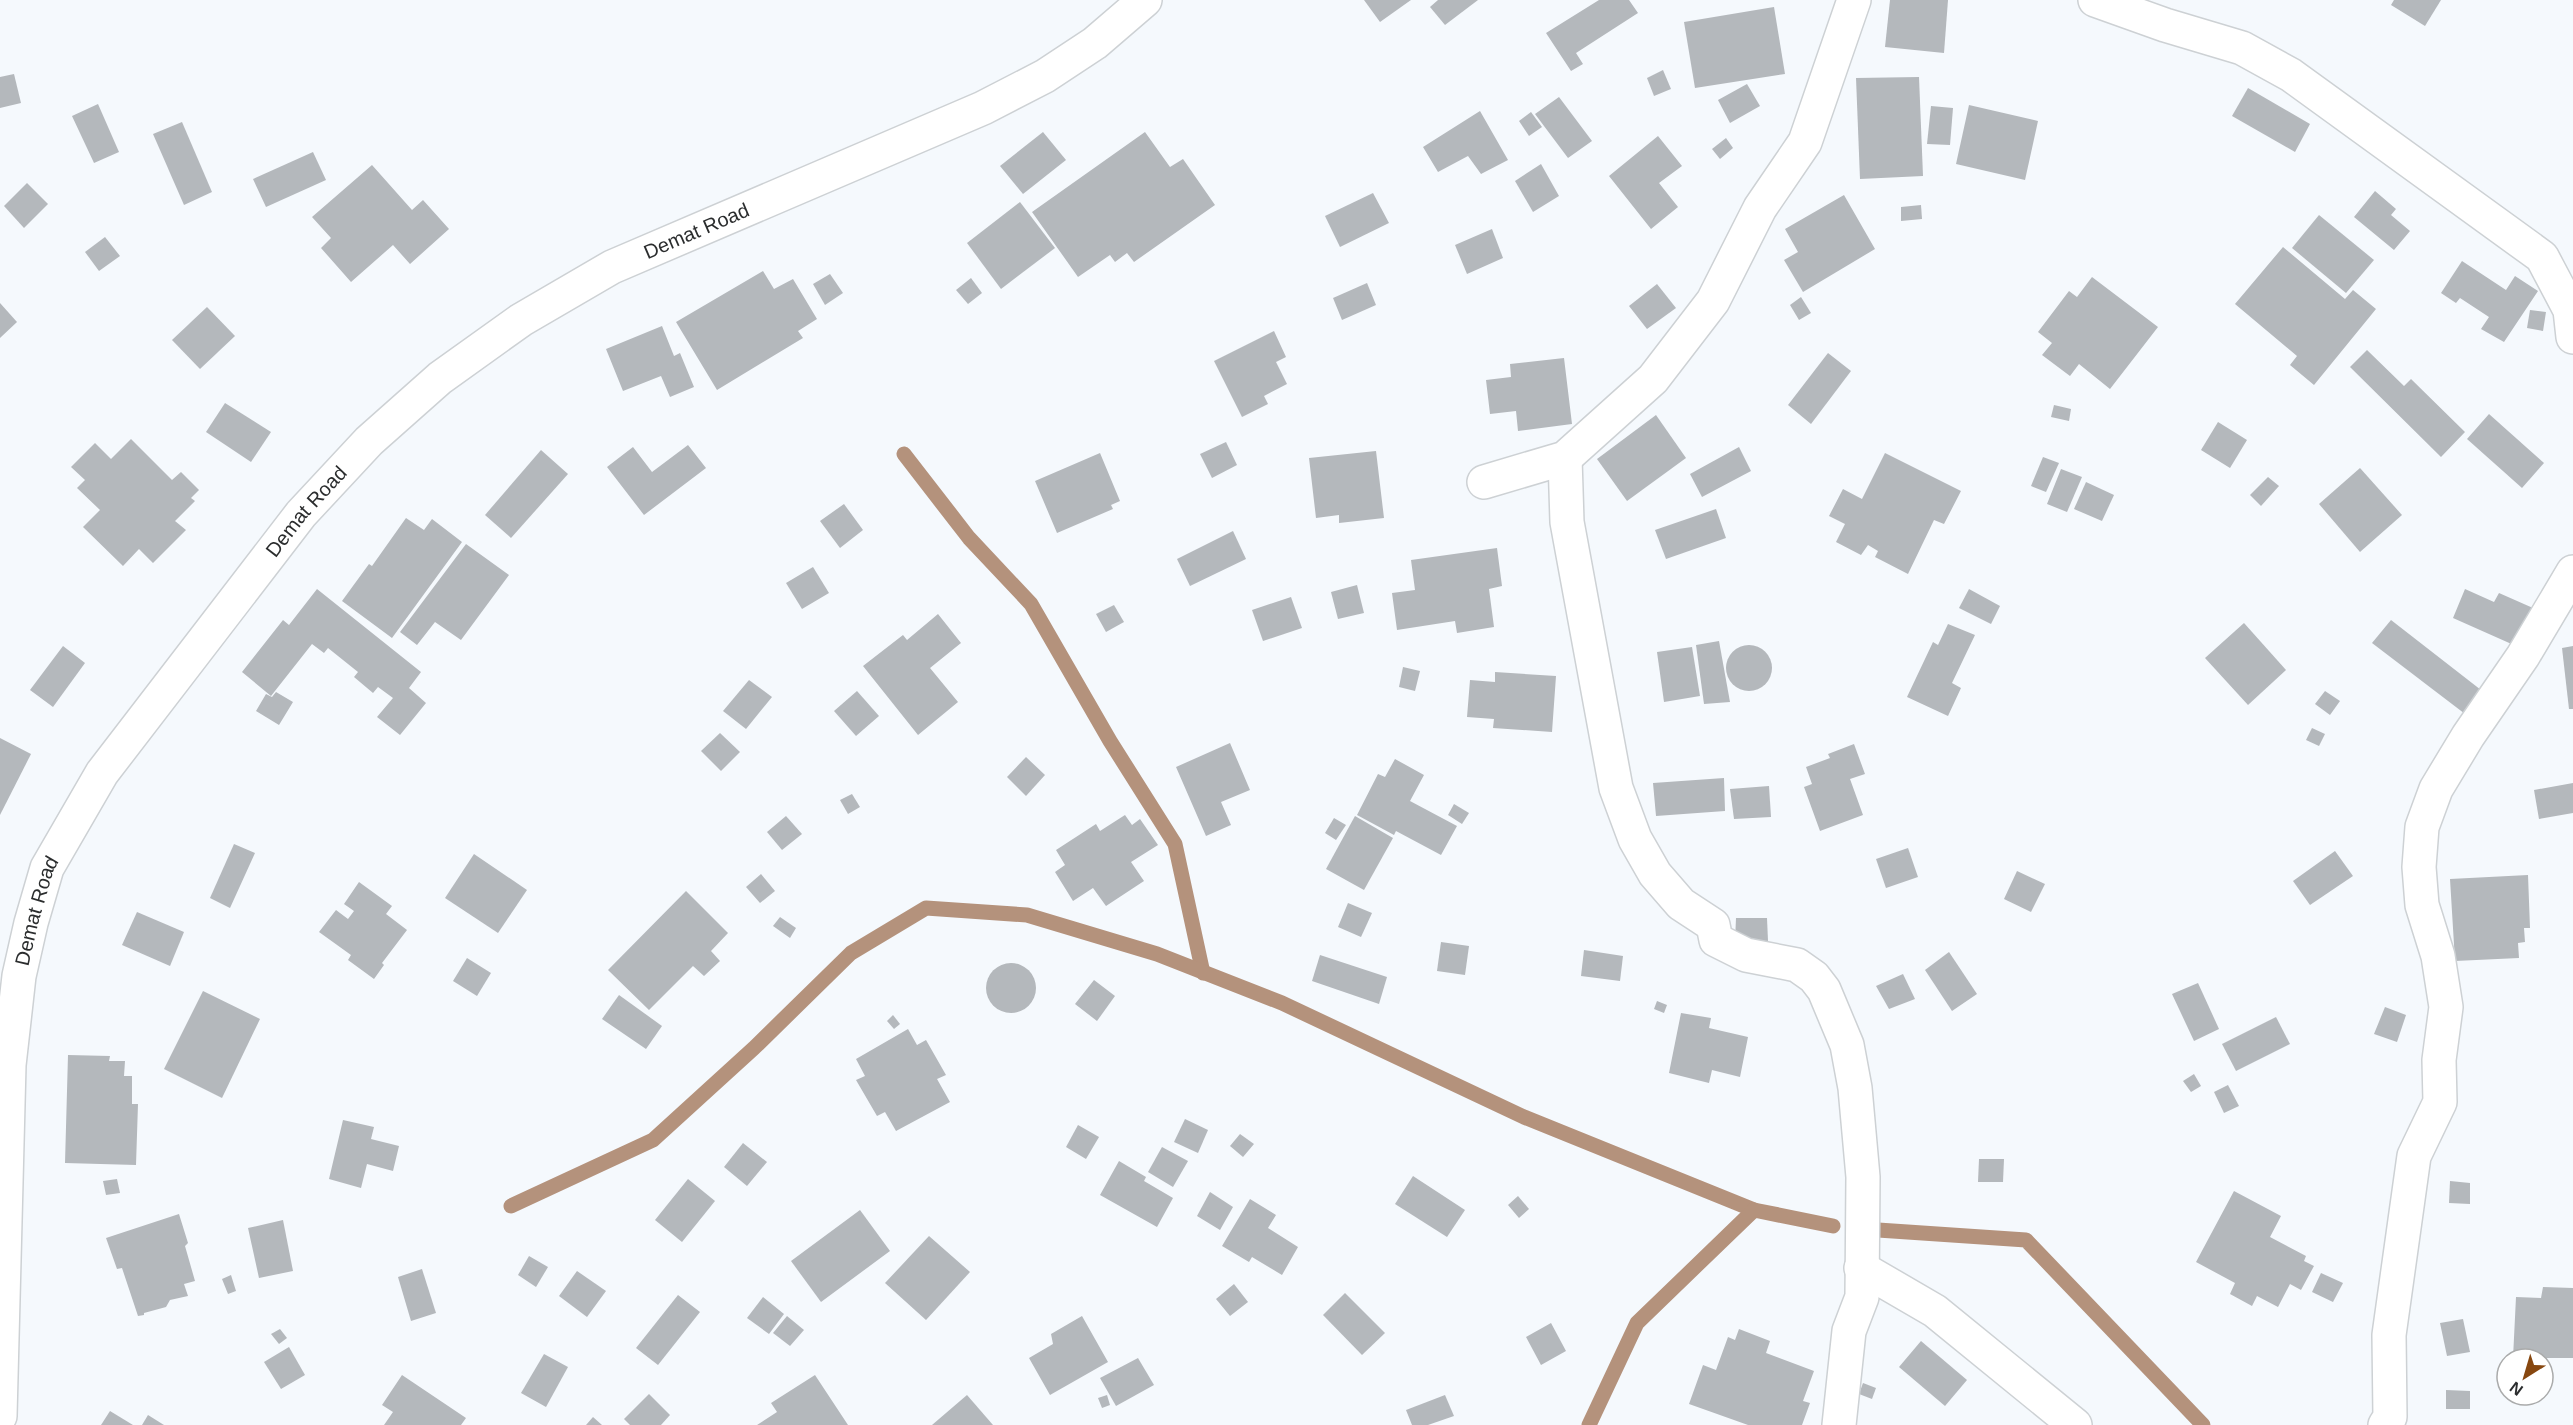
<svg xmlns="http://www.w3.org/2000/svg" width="2573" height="1425" font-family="Arial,sans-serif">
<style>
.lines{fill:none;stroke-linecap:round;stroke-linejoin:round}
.stream{stroke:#b4927c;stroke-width:15}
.building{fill:#b4b8bc}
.minor-casing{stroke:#cdd1d4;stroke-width:36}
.tertiary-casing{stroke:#cdd1d4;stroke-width:36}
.minor{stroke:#fff;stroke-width:33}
.tertiary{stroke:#fff;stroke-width:33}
.labels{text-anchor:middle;stroke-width:6;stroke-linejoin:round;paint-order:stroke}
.street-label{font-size:20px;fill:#2b2d2e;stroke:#fff}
</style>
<rect width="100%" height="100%" fill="#f5f9fd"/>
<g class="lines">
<g class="stream">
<path d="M904 454 969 538 1031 604 1110 741 1175 844 1203 973"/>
<path d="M511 1206 653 1140 754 1048 851 953 926 908 1027 915 1157 954 1282 1003 1524 1117 1754 1210"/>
<path d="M1878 1230 2026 1240 2203 1425"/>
<path d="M1589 1425 1637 1323 1754 1210 1833 1226"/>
</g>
</g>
<g class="building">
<path d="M1364 0H1411L1380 22Z"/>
<path d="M1438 0H1478L1445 25 1430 7Z"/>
<path d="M1599 0H1629L1638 13 1576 53 1583 64 1571 71 1546 33Z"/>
<path d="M1890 0H1948L1944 53 1885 47Z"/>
<path d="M2394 0H2441L2425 26 2391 5Z"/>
<path d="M1774 7 1785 74 1695 88 1684 22Z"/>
<path d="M1663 70 1671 89 1654 96 1647 78Z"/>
<path d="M14 74 21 103 0 108V77Z"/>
<path d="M1919 77 1923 176 1860 179 1856 78Z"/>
<path d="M1747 84 1760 106 1730 123 1718 100Z"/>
<path d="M2248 88 2310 124 2295 152 2232 116Z"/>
<path d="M1559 97 1592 141 1568 158 1535 114Z"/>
<path d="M98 104 119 152 94 163 72 116Z"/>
<path d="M1969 105 2038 121 2025 180 1956 164Z"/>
<path d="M1931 106 1953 108 1950 145 1927 144Z"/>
<path d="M1480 111 1508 160 1481 174 1468 156 1438 172 1423 147Z"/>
<path d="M1531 112 1542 127 1529 136 1519 121Z"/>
<path d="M182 122 212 192 184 205 153 134Z"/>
<path d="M1043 132 1066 160 1023 194 1000 166Z"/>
<path d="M1145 132 1170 167 1183 159 1215 205 1134 262 1127 253 1115 262 1110 255 1078 277 1032 212Z"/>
<path d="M1658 136 1682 166 1659 183 1678 207 1651 229 1609 176Z"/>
<path d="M1726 138 1733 148 1720 159 1712 149Z"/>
<path d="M313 152 326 180 266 207 253 179Z"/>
<path d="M1541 164 1559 196 1533 212 1515 181Z"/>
<path d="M372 165 412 210 423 200 449 229 410 264 393 245 351 282 321 248 331 238 312 217Z"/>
<path d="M27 183 48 204 24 228 4 206Z"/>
<path d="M2375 191 2396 209 2391 215 2410 231 2394 250 2354 217Z"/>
<path d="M1373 193 1389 223 1340 247 1325 216Z"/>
<path d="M1844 195 1875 249 1803 292 1784 260 1798 252 1785 229Z"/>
<path d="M1020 202 1055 248 1001 289 967 243Z"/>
<path d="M1921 205 1922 219 1901 221V207Z"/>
<path d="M2319 215 2374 260 2346 293 2292 248Z"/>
<path d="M1492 229 1503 258 1467 274 1455 245Z"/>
<path d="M105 237 120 256 99 271 85 252Z"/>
<path d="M2283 247 2345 299 2353 290 2376 309 2314 385 2290 365 2297 356 2235 304Z"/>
<path d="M2462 261 2506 290 2515 276 2538 291 2504 342 2481 329 2489 317 2460 298 2456 303 2441 293Z"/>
<path d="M763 271 774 289 793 279 817 319 798 331 803 338 717 390 676 322Z"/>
<path d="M830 274 843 293 825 305 813 284Z"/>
<path d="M2092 277 2158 327 2110 389 2079 364 2070 376 2042 355 2052 343 2038 332 2069 291 2077 297Z"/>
<path d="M971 278 982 293 968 304 956 290Z"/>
<path d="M1367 283 1376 305 1342 320 1333 298Z"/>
<path d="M1657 284 1676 308 1647 329 1629 306Z"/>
<path d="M1801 297 1811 313 1799 320 1790 305Z"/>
<path d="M0 303 17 322 0 338Z"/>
<path d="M207 307 235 336 200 369 172 340Z"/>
<path d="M2530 310 2546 312 2543 331 2527 328Z"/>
<path d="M662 326 674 356 680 353 694 387 670 397 661 376 623 391 606 349Z"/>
<path d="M1274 331 1286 357 1276 362 1287 384 1264 396 1268 404 1242 417 1214 361Z"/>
<path d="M2367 350 2404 386 2411 379 2465 432 2441 457 2350 367Z"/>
<path d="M1828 353 1851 371 1811 424 1788 405Z"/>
<path d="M1564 358 1572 424 1518 431 1516 411 1490 414 1486 380 1511 377 1510 364Z"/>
<path d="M225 403 271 432 251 462 206 432Z"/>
<path d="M2054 405 2071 409 2069 421 2051 417Z"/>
<path d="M2489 414 2544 463 2522 488 2467 439Z"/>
<path d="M1656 415 1686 458 1627 501 1597 459Z"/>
<path d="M2218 422 2247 440 2230 468 2201 450Z"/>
<path d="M131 439 172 480 181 472 199 490 191 498 195 501 175 521 186 530 153 563 139 549 123 566 83 527 100 510 77 488 85 480 71 467 95 443 111 459Z"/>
<path d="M1226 442 1237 465 1212 478 1200 454Z"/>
<path d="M688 445 706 468 644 515 607 467 633 447 652 472Z"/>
<path d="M1739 447 1751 471 1702 497 1690 474Z"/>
<path d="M541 450 568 474 511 538 485 515Z"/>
<path d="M1376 451 1384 518 1339 523V515L1316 518 1309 458Z"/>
<path d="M1100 453 1120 501 1111 505 1113 509 1057 533 1035 481Z"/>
<path d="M1885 453 1961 491 1944 524 1934 520 1908 574 1875 557 1878 551 1868 545 1861 555 1836 542 1845 524 1829 516 1843 489 1862 499Z"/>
<path d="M2043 457 2059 463 2046 492 2031 486Z"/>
<path d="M2360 468 2402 515 2360 552 2319 504Z"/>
<path d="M2061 469 2082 477 2067 512 2047 504Z"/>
<path d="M2268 477 2279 486 2261 506 2250 495Z"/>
<path d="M2086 482 2114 495 2102 521 2074 509Z"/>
<path d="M844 504 863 530 840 548 820 521Z"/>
<path d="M1716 509 1726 538 1666 559 1655 530Z"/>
<path d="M406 518 424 530 432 519 462 542 392 638 342 601 369 564 372 566Z"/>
<path d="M1233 531 1246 559 1190 586 1177 559Z"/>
<path d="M466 544 509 575 461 640 435 622 417 645 400 632Z"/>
<path d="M1497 548 1502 586 1489 589 1494 627 1457 633 1455 621 1397 630 1392 593 1415 590 1411 560Z"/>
<path d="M813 567 829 593 802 609 786 583Z"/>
<path d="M1357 585 1364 613 1338 619 1331 592Z"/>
<path d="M317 589 421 672 409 688 426 703 400 735 377 717 393 698 378 687 373 693 354 677 358 672 328 648 324 653 312 644 271 696 242 672 283 620 289 625Z"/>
<path d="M1969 589 2000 606 1991 624 1959 608Z"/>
<path d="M2465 589 2494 602 2499 593 2533 608 2516 646 2453 618Z"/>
<path d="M1291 597 1302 628 1263 641 1252 610Z"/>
<path d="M1114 605 1124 622 1106 632 1096 614Z"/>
<path d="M938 614 961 643 930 668 958 702 918 735 863 666 903 635 907 640Z"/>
<path d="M2391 620 2490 697 2473 720 2372 643Z"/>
<path d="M2244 623 2286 670 2248 705 2205 658Z"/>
<path d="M1948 624 1975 635 1952 683 1961 688 1948 716 1907 697 1933 642 1938 645Z"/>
<path d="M1719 641 1730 702 1704 704 1696 645Z"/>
<circle cx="1749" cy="668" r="23"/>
<path d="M63 646 85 663 53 707 30 690Z"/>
<path d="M2573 646V709H2569L2562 648Z"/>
<path d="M1692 647 1700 696 1664 702 1657 652Z"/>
<path d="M1403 667 1420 671 1415 691 1399 687Z"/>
<path d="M1495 672 1556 676 1552 732 1493 728 1494 719 1467 717 1470 680 1495 682Z"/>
<path d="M749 680 772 697 746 729 723 711Z"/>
<path d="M857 691 879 716 856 736 834 711Z"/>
<path d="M2325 691 2340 701 2330 715 2315 704Z"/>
<path d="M276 692 293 702 279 725 256 711 266 694 272 697Z"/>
<path d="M2312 728 2325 734 2319 746 2306 740Z"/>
<path d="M720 733 740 752 721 771 701 751Z"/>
<path d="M0 738 31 754 0 815Z"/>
<path d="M1230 743 1250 790 1221 802 1231 825 1206 836 1176 767Z"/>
<path d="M1854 744 1865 774 1850 779 1863 815 1820 831 1804 787 1812 784 1806 767 1830 758 1828 754Z"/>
<path d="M1026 757 1045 775 1026 796 1007 777Z"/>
<path d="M1395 759 1424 775 1410 801 1457 826 1441 855 1396 831 1394 835 1357 815 1378 774 1385 777Z"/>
<path d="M1724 778 1725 811 1656 816 1653 783Z"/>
<path d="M2573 783V813L2539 819 2534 790Z"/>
<path d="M1769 786 1771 817 1734 819 1730 789Z"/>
<path d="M852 794 860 807 848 814 840 800Z"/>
<path d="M1454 804 1469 813 1462 824 1448 815Z"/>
<path d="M1125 815 1132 825 1140 819 1158 845 1131 862 1144 881 1106 906 1093 888 1073 901 1055 872 1065 865 1056 850 1096 824 1100 831Z"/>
<path d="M786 816 802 834 782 850 767 832Z"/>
<path d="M1355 816 1393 838 1364 890 1326 869Z"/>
<path d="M1334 818 1346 825 1336 840 1325 833Z"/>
<path d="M234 844 255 853 230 908 210 898Z"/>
<path d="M1908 848 1918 877 1886 888 1876 859Z"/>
<path d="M2335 851 2353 876 2310 905 2293 881Z"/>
<path d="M474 854 527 890 498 933 445 898Z"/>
<path d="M2017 871 2045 884 2031 912 2004 899Z"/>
<path d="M761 874 775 891 760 903 746 887Z"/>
<path d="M2528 875 2530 928H2524L2525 942 2518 943 2519 958 2455 961 2450 879Z"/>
<path d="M359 882 392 906 386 914 407 930 382 963 384 965 374 979 348 960 351 955 319 932 336 910 348 919 354 911 344 904Z"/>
<path d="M686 891 728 933 711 951 720 961 704 976 693 966 649 1010 608 970Z"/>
<path d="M1348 903 1372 913 1361 937 1338 927Z"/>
<path d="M137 912 184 932 170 966 122 945Z"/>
<path d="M780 917 796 928 790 938 773 926Z"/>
<path d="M1736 918H1767L1768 941 1735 942Z"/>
<path d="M1441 942 1469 946 1465 975 1437 971Z"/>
<path d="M1584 950 1623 956 1620 981 1581 976Z"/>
<path d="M1949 952 1977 994 1952 1011 1925 970Z"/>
<path d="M1320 955 1387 977 1379 1004 1312 981Z"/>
<path d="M467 958 491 973 477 996 453 981Z"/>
<circle cx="1011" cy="988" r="25"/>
<path d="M1903 974 1915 999 1889 1009 1876 986Z"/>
<path d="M1094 980 1115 996 1097 1021 1075 1004Z"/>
<path d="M2198 983 2219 1029 2194 1041 2172 994Z"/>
<path d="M203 991 260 1019 222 1098 164 1069Z"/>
<path d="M619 995 662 1026 646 1049 602 1019Z"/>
<path d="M1657 1001 1667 1005 1664 1013 1654 1009Z"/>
<path d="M2385 1007 2406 1015 2397 1042 2374 1034Z"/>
<path d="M1681 1013 1711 1018 1709 1028 1748 1037 1740 1077 1712 1070 1709 1083 1669 1073Z"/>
<path d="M893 1015 900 1024 894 1029 887 1021Z"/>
<path d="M2276 1017 2290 1044 2236 1071 2222 1044Z"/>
<path d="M908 1029 917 1045 926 1040 946 1075 937 1079 950 1102 896 1131 885 1112 877 1116 856 1080 865 1076 856 1059Z"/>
<path d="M68 1055 110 1056 109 1061H125L124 1076H132V1104H138L136 1165 65 1163Z"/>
<path d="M2194 1074 2201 1086 2191 1092 2183 1081Z"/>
<path d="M2228 1085 2239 1106 2224 1113 2214 1092Z"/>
<path d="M1185 1119 1208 1130 1198 1153 1174 1142Z"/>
<path d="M343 1120 374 1127 371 1139 399 1146 393 1171 367 1164 361 1188 329 1179Z"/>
<path d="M1078 1125 1099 1137 1086 1159 1066 1147Z"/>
<path d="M1240 1134 1254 1144 1243 1157 1230 1146Z"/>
<path d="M743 1143 767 1162 747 1186 724 1167Z"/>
<path d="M1162 1147 1188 1161 1173 1187 1148 1172Z"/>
<path d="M1979 1159H2004L2003 1182H1978Z"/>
<path d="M1119 1161 1146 1177 1144 1181 1173 1198 1157 1227 1100 1195Z"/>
<path d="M1413 1176 1465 1210 1447 1237 1395 1204Z"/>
<path d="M117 1179 120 1193 106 1195 103 1181Z"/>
<path d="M688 1179 715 1201 682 1242 655 1220Z"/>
<path d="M2450 1181 2470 1183V1204L2449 1203Z"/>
<path d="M2234 1191 2281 1216 2270 1237 2306 1256 2304 1261 2314 1266 2301 1290 2290 1284 2278 1307 2257 1296 2252 1306 2230 1294 2235 1283 2196 1262Z"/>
<path d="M1210 1192 1233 1207 1220 1230 1197 1216Z"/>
<path d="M1518 1196 1529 1209 1519 1218 1508 1205Z"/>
<path d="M1250 1199 1276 1215 1268 1228 1298 1247 1282 1275 1252 1257 1249 1262 1222 1246Z"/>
<path d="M860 1210 890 1251 821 1302 791 1261Z"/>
<path d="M179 1214 188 1243 185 1246 195 1281 184 1284 188 1296 170 1300 166 1307 144 1313V1315L138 1316 122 1268 117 1269 106 1238Z"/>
<path d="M283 1220 293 1271 259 1278 248 1228Z"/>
<path d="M929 1236 970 1272 926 1320 885 1283Z"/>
<path d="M529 1256 548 1267 536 1287 518 1275Z"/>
<path d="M422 1269 436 1313 411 1321 398 1277Z"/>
<path d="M577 1271 606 1291 587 1317 559 1296Z"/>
<path d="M2321 1273 2343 1283 2333 1302 2312 1292Z"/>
<path d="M231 1275 236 1291 228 1294 222 1279Z"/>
<path d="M1234 1284 1248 1302 1230 1316 1216 1299Z"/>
<path d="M2543 1287 2573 1288V1358H2513L2516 1297 2541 1298Z"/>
<path d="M1345 1293 1385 1333 1362 1355 1323 1315Z"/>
<path d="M678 1295 700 1312 658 1365 636 1348Z"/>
<path d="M763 1297 784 1314 769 1334 747 1318Z"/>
<path d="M787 1316 804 1330 790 1346 773 1333Z"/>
<path d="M1082 1316 1108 1362 1050 1395 1029 1358 1053 1344 1051 1334Z"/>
<path d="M2463 1319 2470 1352 2447 1356 2440 1323Z"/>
<path d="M1551 1323 1566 1351 1541 1365 1526 1337Z"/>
<path d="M280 1329 287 1338 279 1344 271 1334Z"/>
<path d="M1739 1329 1770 1341 1766 1353 1814 1371 1803 1401 1810 1403 1802 1425H1748L1689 1404 1703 1365 1716 1370 1728 1337 1735 1340Z"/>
<path d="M1921 1341 1967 1380 1945 1406 1899 1367Z"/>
<path d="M289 1347 305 1375 281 1389 264 1362Z"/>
<path d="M544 1354 568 1367 546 1407 521 1393Z"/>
<path d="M1138 1358 1154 1385 1116 1406 1100 1378Z"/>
<path d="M402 1375 466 1418 461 1425H384L393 1412 382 1405Z"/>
<path d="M815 1375 848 1425H757L777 1412 771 1403Z"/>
<path d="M1863 1383 1876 1388 1872 1399 1859 1394Z"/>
<path d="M2446 1390 2470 1391V1409H2446Z"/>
<path d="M649 1394 670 1415 661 1425H630L624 1419Z"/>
<path d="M967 1395 993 1425H932Z"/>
<path d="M1107 1395 1110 1405 1102 1408 1098 1398Z"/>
<path d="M1445 1395 1454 1416 1428 1425H1412L1406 1410Z"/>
<path d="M110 1411 133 1425H101Z"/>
<path d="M148 1415 164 1425H142Z"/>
<path d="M593 1417 602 1425H586Z"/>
</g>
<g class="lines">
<g class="minor-casing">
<g id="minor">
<path d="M2095 0 2165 25 2242 48 2291 75 2542 257 2570 310 2573 337"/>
<path d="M1565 458 1567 522 1616 788 1635 839 1655 874 1681 904 1713 925 1716 940 1746 955 1797 965 1814 977 1824 990 1847 1045 1855 1088 1863 1177 1862 1297 1849 1331 1839 1425"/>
<path d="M1484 482 1565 458 1653 379 1713 301 1760 208 1805 142 1854 0"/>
<path d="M1861 1268 1935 1311 2075 1425"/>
<path d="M2385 1425 2390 1417 2389 1335 2414 1156 2440 1102 2439 1060 2446 1007 2438 956 2422 905 2419 867 2422 827 2436 789 2468 736 2523 656 2573 572"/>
</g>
</g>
<g class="tertiary-casing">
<g id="tertiary">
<path id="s1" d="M0 1416 9 1065 19 976 31 923 47 868 102 773 301 514 369 441 440 378 521 320 612 267 983 108 1045 76 1095 43 1145 0"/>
</g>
</g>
<use href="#minor" class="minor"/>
<use href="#tertiary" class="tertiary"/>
</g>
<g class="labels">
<g class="street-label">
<text dy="7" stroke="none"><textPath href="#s1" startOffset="1480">Demat Road</textPath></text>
<text dy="7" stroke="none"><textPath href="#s1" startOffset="994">Demat Road</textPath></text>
<text dy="7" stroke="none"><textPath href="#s1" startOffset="508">Demat Road</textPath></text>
</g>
</g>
<g transform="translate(2525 1377) rotate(217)"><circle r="28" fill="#ffffff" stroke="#aaabab" stroke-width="1.5"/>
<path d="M0-4.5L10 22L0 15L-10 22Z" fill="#87470f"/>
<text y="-9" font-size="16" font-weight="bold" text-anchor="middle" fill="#2b2d2e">N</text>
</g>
</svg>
